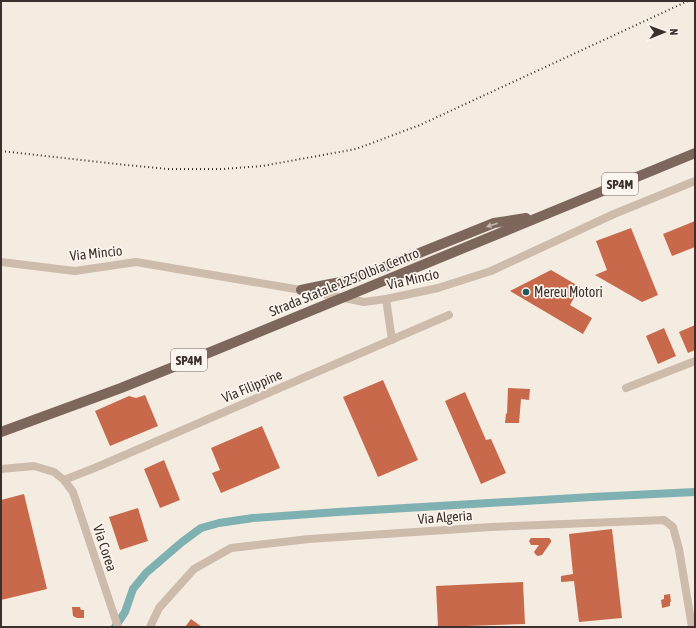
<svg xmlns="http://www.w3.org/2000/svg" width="696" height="628" font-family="'Asap Condensed',sans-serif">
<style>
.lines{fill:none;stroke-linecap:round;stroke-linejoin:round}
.canal{stroke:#7fb0b2;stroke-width:8}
.building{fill:#c8694b}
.minor{stroke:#cdbbac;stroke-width:8}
.major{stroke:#7d675c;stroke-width:10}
.rail{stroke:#3b302b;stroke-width:2;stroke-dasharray:1 3;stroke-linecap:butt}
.oneway{fill:#c2b5ac}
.poi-dot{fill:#1f5a5e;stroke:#fbf5ee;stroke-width:1.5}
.labels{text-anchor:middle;stroke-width:3.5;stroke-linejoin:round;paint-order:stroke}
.shield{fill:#fbf5ee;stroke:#756b66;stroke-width:1}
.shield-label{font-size:13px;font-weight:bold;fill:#3b302b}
.street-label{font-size:14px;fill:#3b302b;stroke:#fbf5ee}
.poi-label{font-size:14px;fill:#3b302b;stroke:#fbf5ee;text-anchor:start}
</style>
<rect width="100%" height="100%" fill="#f4ebe1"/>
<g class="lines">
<path class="canal" d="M115 627 125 612 133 589 146 573 182 542 201 528 219 523 253 518 338 512 592 497 695 492"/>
</g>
<g class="building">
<path d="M695 221V247L672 256 663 234Z"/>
<path d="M631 228 658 295 642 302 595 275 607 270 596 241Z"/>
<path d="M551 270 580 287 570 305 592 318 583 334 510 291Z"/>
<path d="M695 325V350L688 353 679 332Z"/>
<path d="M664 328 676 356 658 364 646 336Z"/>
<path d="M383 380 418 460 378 477 343 397Z"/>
<path d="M508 388 530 389 529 400 521 399 519 423H505L506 413 507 414Z"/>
<path d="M465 392 486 440 491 439 506 473 481 484 445 401Z"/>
<path d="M145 395 158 426 110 446 95 411 129 396 136 398Z"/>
<path d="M262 426 280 468 221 493 212 473 220 470 211 448Z"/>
<path d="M164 460 180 500 160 508 144 469Z"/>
<path d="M24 494 47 589 1 600V500Z"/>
<path d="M138 508 148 541 120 550 109 517Z"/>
<path d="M612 529 622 618 579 622 574 581 561 582V576L573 574 569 534Z"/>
<path d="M531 538H549L551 540V542L542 555 538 556 536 555 534 552 539 545H531L529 541Z"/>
<path d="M523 582 525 624 438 627 436 586Z"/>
<path d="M670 594 671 602H670V606L662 608 661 600 664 599V595Z"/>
<path d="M72 607H80L81 610H84V618H77L73 616Z"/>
<path d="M191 619 202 627H185Z"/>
</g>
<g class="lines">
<g class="minor">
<path d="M1 262 75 271 136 262 319 293 364 302 386 299 438 288 491 271 614 214 695 181"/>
<path d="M386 299 392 340"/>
<path d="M626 388 695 361"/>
<path d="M1 469 34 466 54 472 64 480 73 492 118 627"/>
<path d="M64 480 97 467 449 315"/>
<path d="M150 627 159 608 194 569 231 548 309 539 491 527 664 520 673 527 679 549 692 627"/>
</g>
<g class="major">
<path d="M301 290 320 286 346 281 382 268 494 223 526 218"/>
<path d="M1 432 121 388 213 351 695 153"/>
</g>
<path class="rail" d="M1 151 126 165 168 169H223L262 166 356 149 420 125 688 1"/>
</g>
<defs><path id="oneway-solid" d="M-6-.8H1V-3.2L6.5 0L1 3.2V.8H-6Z"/></defs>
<use class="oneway" href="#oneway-solid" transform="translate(492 225) rotate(162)"/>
<circle class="poi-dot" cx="526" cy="292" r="4"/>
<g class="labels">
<g class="shield">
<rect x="602" y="173" width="36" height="22" rx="3"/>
<rect x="171" y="349" width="36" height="22" rx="3"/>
</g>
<g class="shield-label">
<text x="620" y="189">SP4M</text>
<text x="189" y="365">SP4M</text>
</g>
<g class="street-label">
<text transform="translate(96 253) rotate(-6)" y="5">Via Mincio</text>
<text transform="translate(413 279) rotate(-13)" y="5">Via Mincio</text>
<text transform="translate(344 282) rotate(-22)" y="5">Strada Statale 125 Olbia Centro</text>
<text transform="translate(252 386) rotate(-23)" y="5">Via Filippine</text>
<text transform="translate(445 517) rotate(-4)" y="5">Via Algeria</text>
<text transform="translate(105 548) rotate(72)" y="5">Via Corea</text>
</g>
<g class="poi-label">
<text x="534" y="297">Mereu Motori</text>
</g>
</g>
<rect width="696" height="628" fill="none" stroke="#3b302b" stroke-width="4"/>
<g transform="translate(664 32) rotate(89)" stroke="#fbf5ee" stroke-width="3" paint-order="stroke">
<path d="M0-3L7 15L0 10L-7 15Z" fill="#3b302b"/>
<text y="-6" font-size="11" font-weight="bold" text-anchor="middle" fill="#3b302b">N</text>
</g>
</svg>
